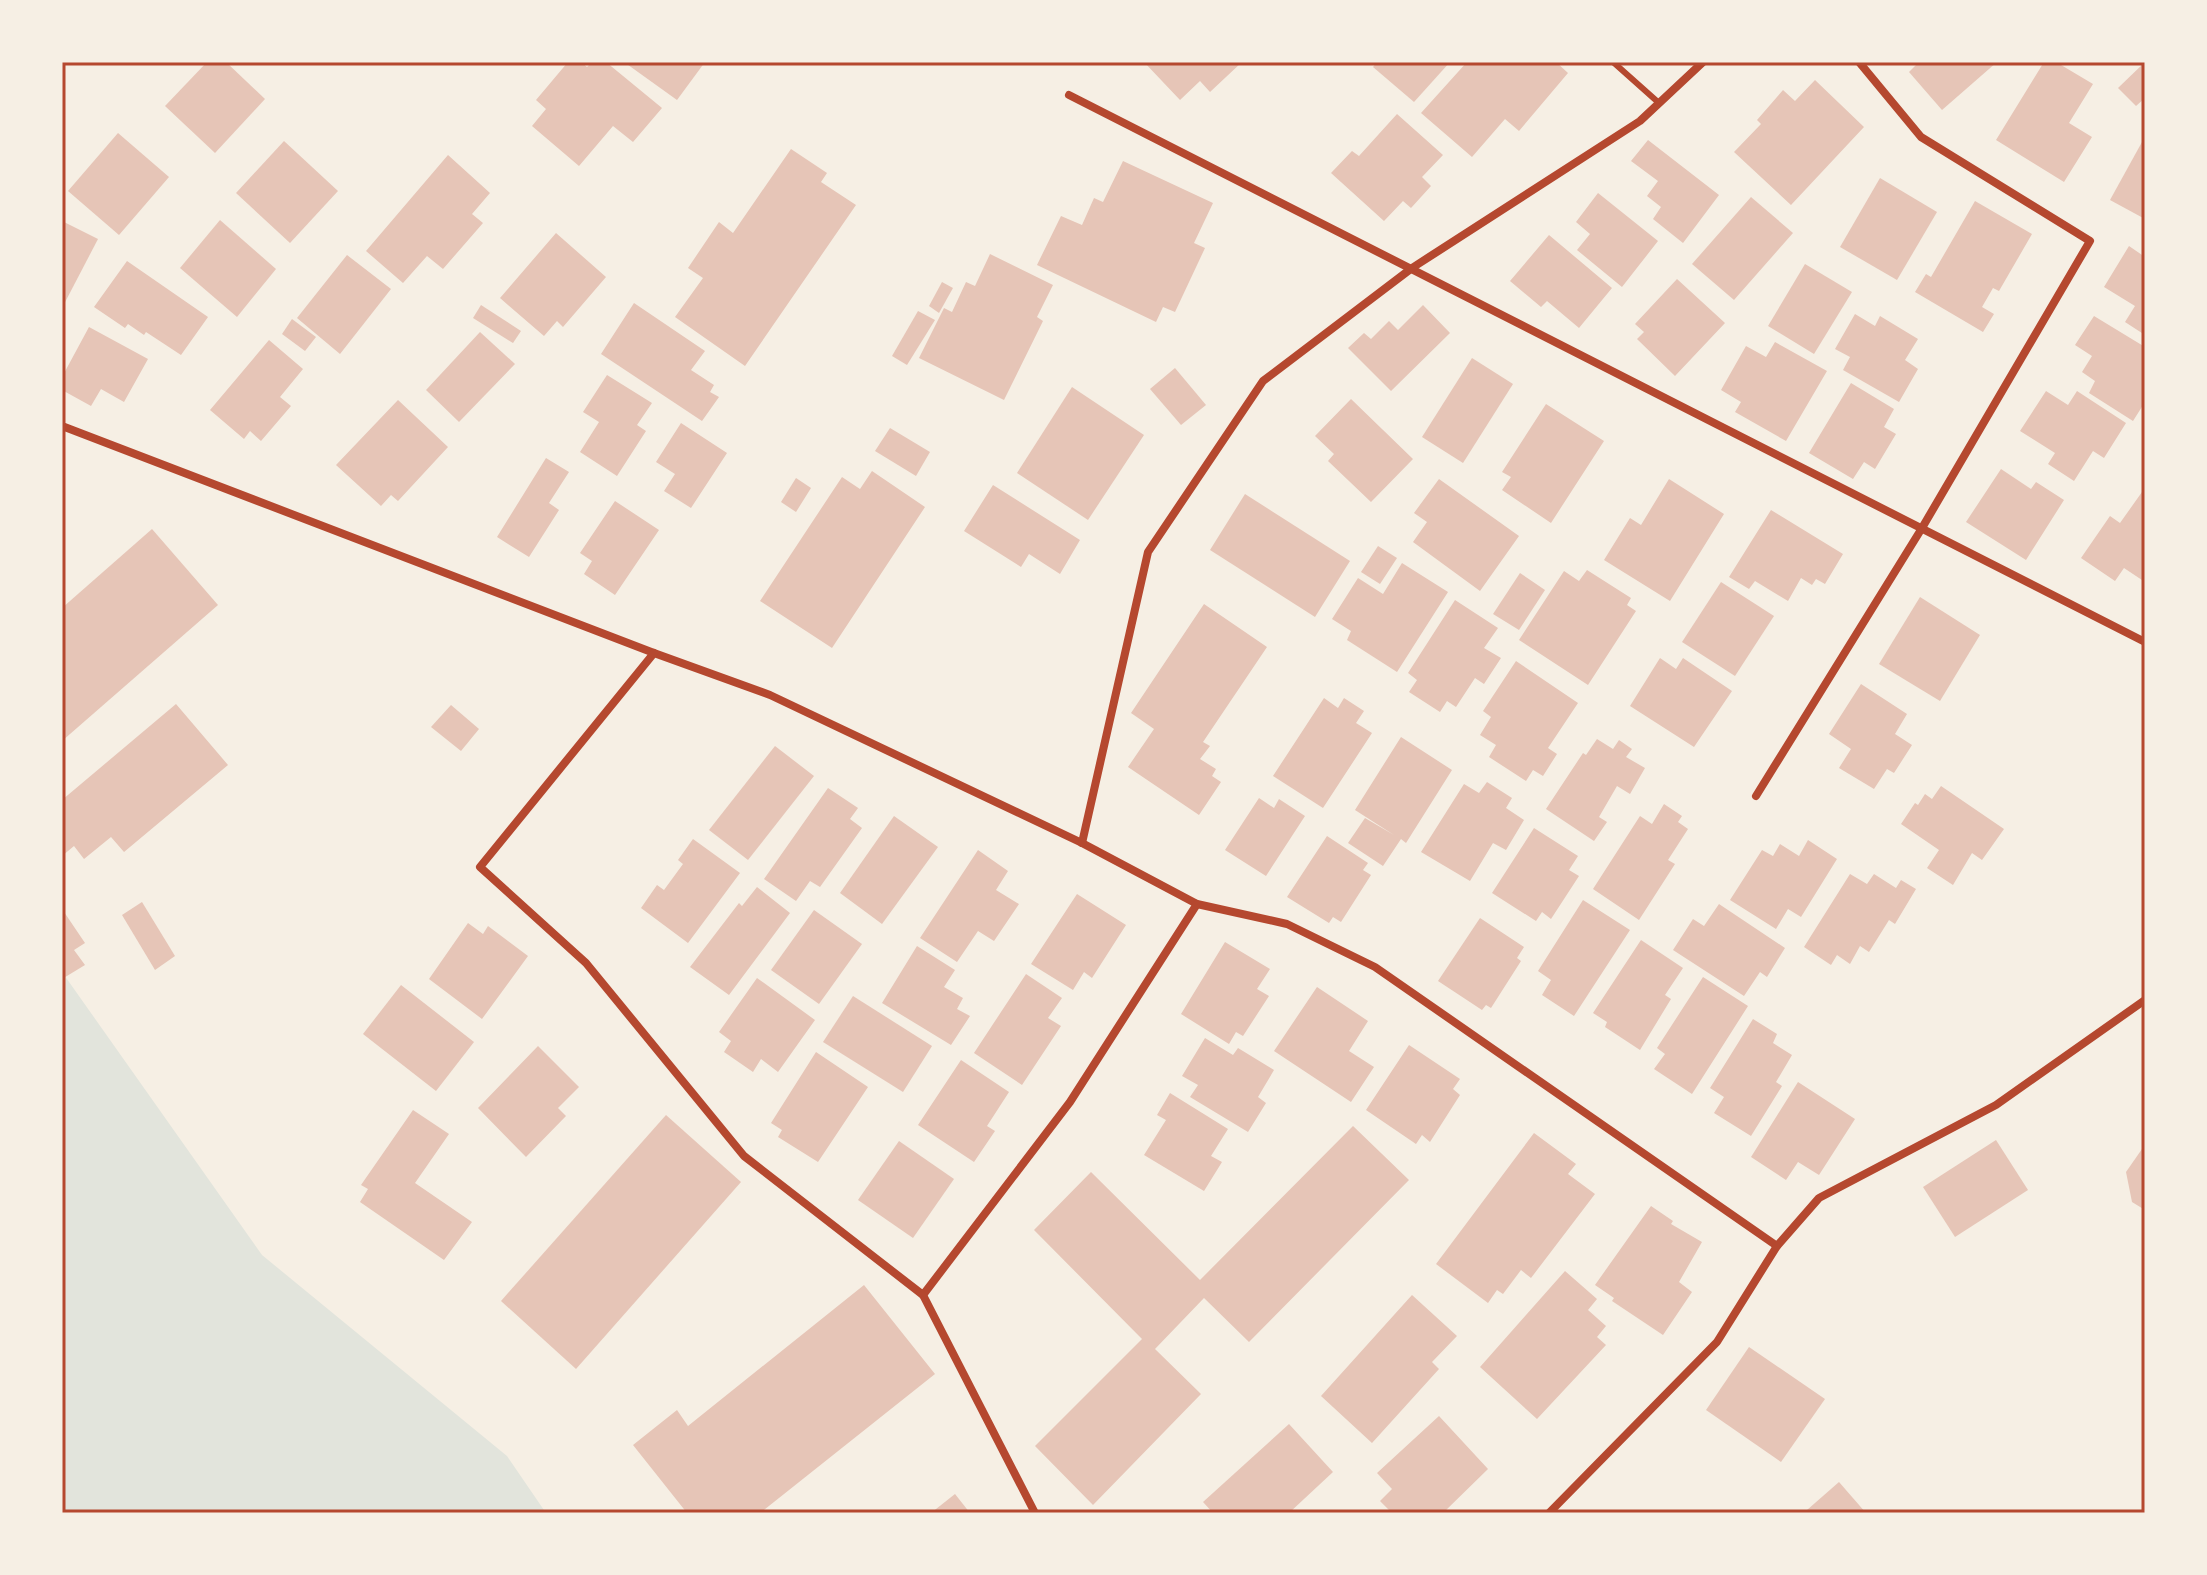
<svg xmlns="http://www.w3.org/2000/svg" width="2207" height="1575" font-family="Bitter,serif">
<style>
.green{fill:#e2e4dc}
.building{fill:#e6c5b7}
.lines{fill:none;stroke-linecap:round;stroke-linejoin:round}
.service{stroke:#b5482f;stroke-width:6}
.minor{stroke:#b5482f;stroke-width:8}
.neatline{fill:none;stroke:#b5482f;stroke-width:3}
</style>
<rect width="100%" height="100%" fill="#f6efe4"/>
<path class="green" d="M62 972 262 1255 507 1456 546 1513H62Z"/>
<g class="building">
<path d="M207 62H226L265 99 215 153 165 106Z"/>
<path d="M568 62H581L587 67 592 62H606L662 108 633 142 613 126 579 166 532 126 546 109 536 100Z"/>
<path d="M624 62H705L677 100Z"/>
<path d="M1144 62H1242L1210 92 1200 81 1180 100Z"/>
<path d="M1377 62H1450L1414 102 1373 67Z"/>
<path d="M1467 62H1556L1568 73 1519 131 1505 119 1472 157 1421 113Z"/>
<path d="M1919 62H1997L1942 110 1909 72Z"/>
<path d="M2044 62H2056L2093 84 2069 123 2092 137 2064 182 1996 140Z"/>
<path d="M2145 62V98L2136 106 2118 88Z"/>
<path d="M1815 80 1864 127 1791 205 1734 152 1761 124 1757 120 1783 90 1795 101Z"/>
<path d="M1397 114 1443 155 1422 177 1431 186 1411 208 1403 201 1384 221 1331 173 1352 151 1359 156Z"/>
<path d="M118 133 169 177 119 235 68 191Z"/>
<path d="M1648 140 1719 195 1683 243 1653 219 1661 207 1647 196 1658 181 1631 161Z"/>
<path d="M284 141 338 191 290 243 236 193Z"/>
<path d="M2142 142 2145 143V219L2110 200Z"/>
<path d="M791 149 827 173 821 182 856 205 745 366 675 317 703 278 688 268 719 222 733 233Z"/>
<path d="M448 155 490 193 472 214 483 223 443 269 427 256 403 283 366 251Z"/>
<path d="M1123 161 1213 203 1194 243 1205 248 1175 312 1163 307 1156 322 1037 265 1061 216 1082 225 1094 198 1103 202Z"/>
<path d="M1880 178 1937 212 1897 280 1840 247Z"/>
<path d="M1598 193 1658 241 1622 287 1577 250 1590 234 1576 222Z"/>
<path d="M1751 197 1793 233 1734 300 1692 264Z"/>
<path d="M1975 201 2032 234 1999 291 1993 288 1982 307 1994 314 1983 332 1915 292 1926 274 1931 277Z"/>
<path d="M220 220 276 269 237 317 180 268Z"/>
<path d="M62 221 98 239 62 308Z"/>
<path d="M556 233 606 277 563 327 557 321 544 336 500 298Z"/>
<path d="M1549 235 1612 288 1579 328 1547 301 1541 307 1510 281Z"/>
<path d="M2129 246 2145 257V335L2125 322 2135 306 2104 287Z"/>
<path d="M990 254 1053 285 1037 317 1043 321 1004 400 919 358 944 308 952 312 966 282 975 286Z"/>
<path d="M347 255 391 289 340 354 297 318Z"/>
<path d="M127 261 208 317 181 355 146 332 144 335 128 324 125 328 94 307Z"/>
<path d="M1805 264 1852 292 1814 354 1768 326Z"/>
<path d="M1677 279 1725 323 1675 376 1637 339 1644 332 1635 324Z"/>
<path d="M942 282 953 288 939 313 929 306Z"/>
<path d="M634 303 705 351 691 370 714 385 710 392 719 397 702 421 601 354Z"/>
<path d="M481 305 521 331 513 343 473 318Z"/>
<path d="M1423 305 1450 333 1391 391 1348 348 1364 333 1371 339 1389 321 1398 330Z"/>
<path d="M918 311 935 320 907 365 892 356Z"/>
<path d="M1855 314 1875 326 1880 316 1918 339 1905 360 1918 369 1899 402 1843 370 1850 357 1835 349Z"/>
<path d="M2094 316 2145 347V402L2133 421 2089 393 2095 381 2082 372 2092 356 2075 345Z"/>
<path d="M292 319 316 337 305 351 282 334Z"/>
<path d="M89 327 148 359 124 402 101 389 91 406 62 390V377Z"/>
<path d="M480 332 515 364 459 422 426 390Z"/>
<path d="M269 340 303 369 280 397 291 406 261 441 250 431 244 439 210 410Z"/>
<path d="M1775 342 1827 371 1786 441 1735 412 1741 402 1721 390 1746 346 1766 357Z"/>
<path d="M1472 358 1513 384 1463 463 1422 437Z"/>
<path d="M1175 368 1206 405 1181 425 1150 389Z"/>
<path d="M607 375 652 403 637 425 646 431 617 476 580 452 599 422 583 412Z"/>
<path d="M1851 383 1894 409 1884 427 1896 434 1875 469 1864 462 1853 479 1809 453Z"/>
<path d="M1072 387 1144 435 1088 520 1017 473Z"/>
<path d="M2046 391 2068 405 2077 391 2126 423 2104 458 2093 451 2074 481 2048 464 2055 453 2020 431Z"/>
<path d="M1351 399 1413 459 1371 502 1328 461 1334 454 1315 436Z"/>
<path d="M398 400 448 447 398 501 391 495 381 506 336 465Z"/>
<path d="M1546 404 1604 441 1551 523 1502 490 1511 477 1502 472Z"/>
<path d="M681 423 727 453 691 508 664 491 675 474 656 462Z"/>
<path d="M890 428 930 452 916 476 875 451Z"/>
<path d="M546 458 569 472 549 503 559 510 529 557 497 537Z"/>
<path d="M2001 469 2031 489 2036 482 2064 500 2026 560 1966 522Z"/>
<path d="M872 471 925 507 832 648 760 601 842 477 860 489Z"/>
<path d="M796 478 811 488 796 512 781 502Z"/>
<path d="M1439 479 1519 536 1480 591 1413 542 1427 522 1414 513Z"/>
<path d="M1669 479 1724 514 1670 601 1604 560 1630 518 1641 525Z"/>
<path d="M993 485 1080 540 1060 574 1029 554 1021 567 964 531Z"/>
<path d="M2142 492 2145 494V582L2124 568 2115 581 2081 558 2110 516 2120 523Z"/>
<path d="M1245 494 1350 561 1315 617 1210 550Z"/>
<path d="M615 501 659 530 615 595 584 574 592 561 580 553Z"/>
<path d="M1771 510 1843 554 1825 584 1816 579 1812 585 1801 578 1788 601 1755 581 1749 589 1729 577Z"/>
<path d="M152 529 218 605 62 741V608Z"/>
<path d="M1378 546 1397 558 1380 584 1361 572Z"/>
<path d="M1402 563 1448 592 1397 672 1347 640 1351 631 1332 619 1358 578 1383 594Z"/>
<path d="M1587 570 1631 598 1627 605 1636 611 1588 685 1519 640 1564 571 1579 581Z"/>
<path d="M1520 573 1545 590 1519 630 1493 614Z"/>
<path d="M1721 582 1774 616 1735 676 1682 642Z"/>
<path d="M1920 597 1980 635 1940 701 1879 664Z"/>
<path d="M1455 600 1498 628 1484 648 1501 658 1484 684 1475 678 1456 707 1447 701 1440 712 1409 692 1417 680 1408 673Z"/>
<path d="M1204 604 1267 647 1203 742 1210 746 1200 759 1216 769 1212 776 1221 782 1199 815 1128 767 1154 729 1131 713Z"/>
<path d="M1660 658 1676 669 1683 658 1732 691 1694 747 1630 706Z"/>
<path d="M1516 661 1578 703 1548 748 1557 754 1543 776 1533 770 1526 781 1489 757 1496 745 1480 735 1491 717 1483 711Z"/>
<path d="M1861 684 1907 714 1895 734 1912 745 1894 773 1887 769 1874 789 1839 768 1851 749 1829 734Z"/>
<path d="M1324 698 1338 708 1344 698 1364 711 1356 723 1372 733 1323 808 1273 776Z"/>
<path d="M176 704 228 765 124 852 111 837 84 859 74 846 62 856V800Z"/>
<path d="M451 705 479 729 461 751 431 727Z"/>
<path d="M1401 737 1452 770 1406 843 1401 839 1383 866 1348 843 1365 818 1394 835 1355 810Z"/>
<path d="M1597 739 1613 749 1619 740 1632 749 1626 757 1645 768 1630 794 1617 786 1599 817 1607 822 1594 841 1546 809 1583 753 1586 755Z"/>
<path d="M775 746 814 776 748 860 709 830Z"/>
<path d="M1487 782 1512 798 1506 808 1524 820 1506 850 1493 843 1470 881 1421 852 1464 784 1479 793Z"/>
<path d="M1941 786 2004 829 1982 860 1972 853 1953 885 1927 868 1939 850 1901 824 1915 803 1918 805 1925 794 1932 799Z"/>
<path d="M828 788 858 808 850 819 862 828 820 887 810 881 796 901 764 879Z"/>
<path d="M1259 798 1274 808 1279 799 1305 816 1266 876 1225 850Z"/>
<path d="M1664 804 1682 816 1678 822 1688 829 1668 860 1675 864 1639 920 1593 889 1640 816 1652 824Z"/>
<path d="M894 816 938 847 882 924 840 893Z"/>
<path d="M1534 828 1578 856 1569 870 1579 876 1551 919 1542 912 1536 921 1492 893Z"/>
<path d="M1327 836 1368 863 1363 870 1371 875 1341 922 1333 917 1329 923 1287 897Z"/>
<path d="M693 839 740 873 688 943 641 908 657 885 664 890 683 864 678 860Z"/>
<path d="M1808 840 1837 859 1801 917 1788 909 1776 929 1730 900 1762 850 1773 856 1780 844 1799 856Z"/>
<path d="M978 850 1008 871 996 890 1019 904 994 941 978 931 957 962 920 938Z"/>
<path d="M1850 874 1867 884 1874 874 1896 888 1901 880 1916 889 1895 924 1889 920 1869 952 1860 946 1850 964 1837 955 1831 965 1804 947Z"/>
<path d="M757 887 790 913 729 995 690 967 739 903 742 906Z"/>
<path d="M1077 894 1126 925 1092 978 1084 972 1073 990 1031 964Z"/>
<path d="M1583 900 1630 930 1574 1016 1542 995 1551 980 1538 971Z"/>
<path d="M142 902 175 956 155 970 122 915Z"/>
<path d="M1719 904 1785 948 1767 977 1760 972 1744 996 1673 950 1693 919 1704 926Z"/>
<path d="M62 909 85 943 74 950 85 965 62 979Z"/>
<path d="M814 910 862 944 819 1004 771 970Z"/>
<path d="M1480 918 1524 947 1517 958 1521 961 1491 1008 1486 1005 1482 1010 1438 981Z"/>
<path d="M468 923 483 934 488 926 528 956 482 1019 429 979Z"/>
<path d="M1641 940 1683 968 1665 995 1671 999 1640 1050 1605 1027 1607 1022 1593 1013Z"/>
<path d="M1225 942 1270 969 1257 989 1269 996 1243 1036 1236 1032 1229 1044 1181 1014Z"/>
<path d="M917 946 955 970 944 987 963 998 957 1009 970 1016 951 1045 882 1003Z"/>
<path d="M1026 974 1062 998 1048 1018 1061 1026 1022 1085 974 1053Z"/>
<path d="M1703 977 1748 1006 1692 1094 1654 1069 1665 1054 1657 1048Z"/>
<path d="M757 978 815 1020 778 1072 761 1059 753 1072 724 1052 731 1041 719 1032Z"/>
<path d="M401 985 474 1042 436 1091 363 1034Z"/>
<path d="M1317 987 1368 1021 1349 1051 1374 1067 1351 1102 1274 1051Z"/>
<path d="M853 996 932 1046 903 1092 823 1042Z"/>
<path d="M1753 1019 1777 1034 1773 1043 1792 1055 1776 1082 1782 1086 1751 1136 1714 1113 1724 1097 1710 1088Z"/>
<path d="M1205 1038 1233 1055 1238 1048 1274 1070 1258 1097 1266 1103 1248 1132 1190 1097 1198 1085 1182 1076Z"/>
<path d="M1409 1045 1460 1079 1453 1089 1460 1095 1430 1142 1422 1135 1416 1144 1366 1110Z"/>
<path d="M538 1046 579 1087 558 1108 566 1116 526 1157 478 1108Z"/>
<path d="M816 1052 868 1087 818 1162 778 1137 782 1130 771 1123Z"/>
<path d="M961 1060 1009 1092 987 1126 995 1131 974 1162 918 1125Z"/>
<path d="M1798 1082 1855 1119 1819 1175 1798 1162 1786 1180 1751 1157Z"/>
<path d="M1170 1093 1228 1129 1211 1156 1222 1162 1204 1191 1144 1155 1166 1120 1157 1115Z"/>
<path d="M413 1110 449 1134 415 1183 472 1222 444 1260 360 1202 368 1189 361 1185Z"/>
<path d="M666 1115 741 1182 576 1369 501 1301Z"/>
<path d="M1353 1126 1409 1180 1249 1342 1204 1298 1155 1349 1201 1394 1093 1505 1035 1446 1142 1339 1034 1230 1091 1172 1200 1280Z"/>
<path d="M1534 1133 1576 1164 1568 1174 1595 1194 1531 1278 1521 1270 1503 1294 1497 1290 1488 1303 1436 1264Z"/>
<path d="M1996 1140 2028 1190 1955 1237 1923 1187Z"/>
<path d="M899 1141 954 1179 913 1238 858 1200Z"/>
<path d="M2142 1149H2145V1210L2132 1202 2126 1172Z"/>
<path d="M1651 1206 1673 1221 1671 1224 1702 1242 1679 1282 1692 1292 1663 1335 1612 1301 1614 1298 1595 1285Z"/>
<path d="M1565 1271 1597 1299 1588 1310 1606 1326 1597 1337 1606 1345 1537 1419 1480 1367Z"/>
<path d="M864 1285 935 1374 760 1513H687L633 1445 677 1410 688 1426Z"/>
<path d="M1412 1295 1457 1336 1432 1362 1439 1369 1372 1443 1321 1396Z"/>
<path d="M1749 1347 1825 1399 1781 1462 1706 1410Z"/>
<path d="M1439 1416 1488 1469 1443 1513H1392L1380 1501 1392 1489 1377 1473Z"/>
<path d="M1289 1424 1333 1472 1289 1513H1213L1203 1502Z"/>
<path d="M1839 1482 1866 1513H1810L1807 1510Z"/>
<path d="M955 1494 970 1513H931Z"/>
</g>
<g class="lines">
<path class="service" d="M1613 62 1659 103"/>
<g class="minor">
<path d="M1069 95 2145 642"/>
<path d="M62 426 654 653 770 695 1082 843 1197 904 1287 924 1375 967 1777 1246"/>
<path d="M654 653 480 867 586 963 744 1156 923 1295 1070 1102 1197 904"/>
<path d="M1756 796 1922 528 2090 241 1921 137 1859 62"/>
<path d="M1082 843 1148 552 1263 381 1412 268 1640 121 1703 62"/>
<path d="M923 1295 1035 1513"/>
<path d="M1549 1513 1717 1342 1777 1246 1819 1198 1996 1105 2145 1000"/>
</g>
</g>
<rect width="2207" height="1575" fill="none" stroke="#f6efe4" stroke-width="128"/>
<rect x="64" y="64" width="2079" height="1447" class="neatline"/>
</svg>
